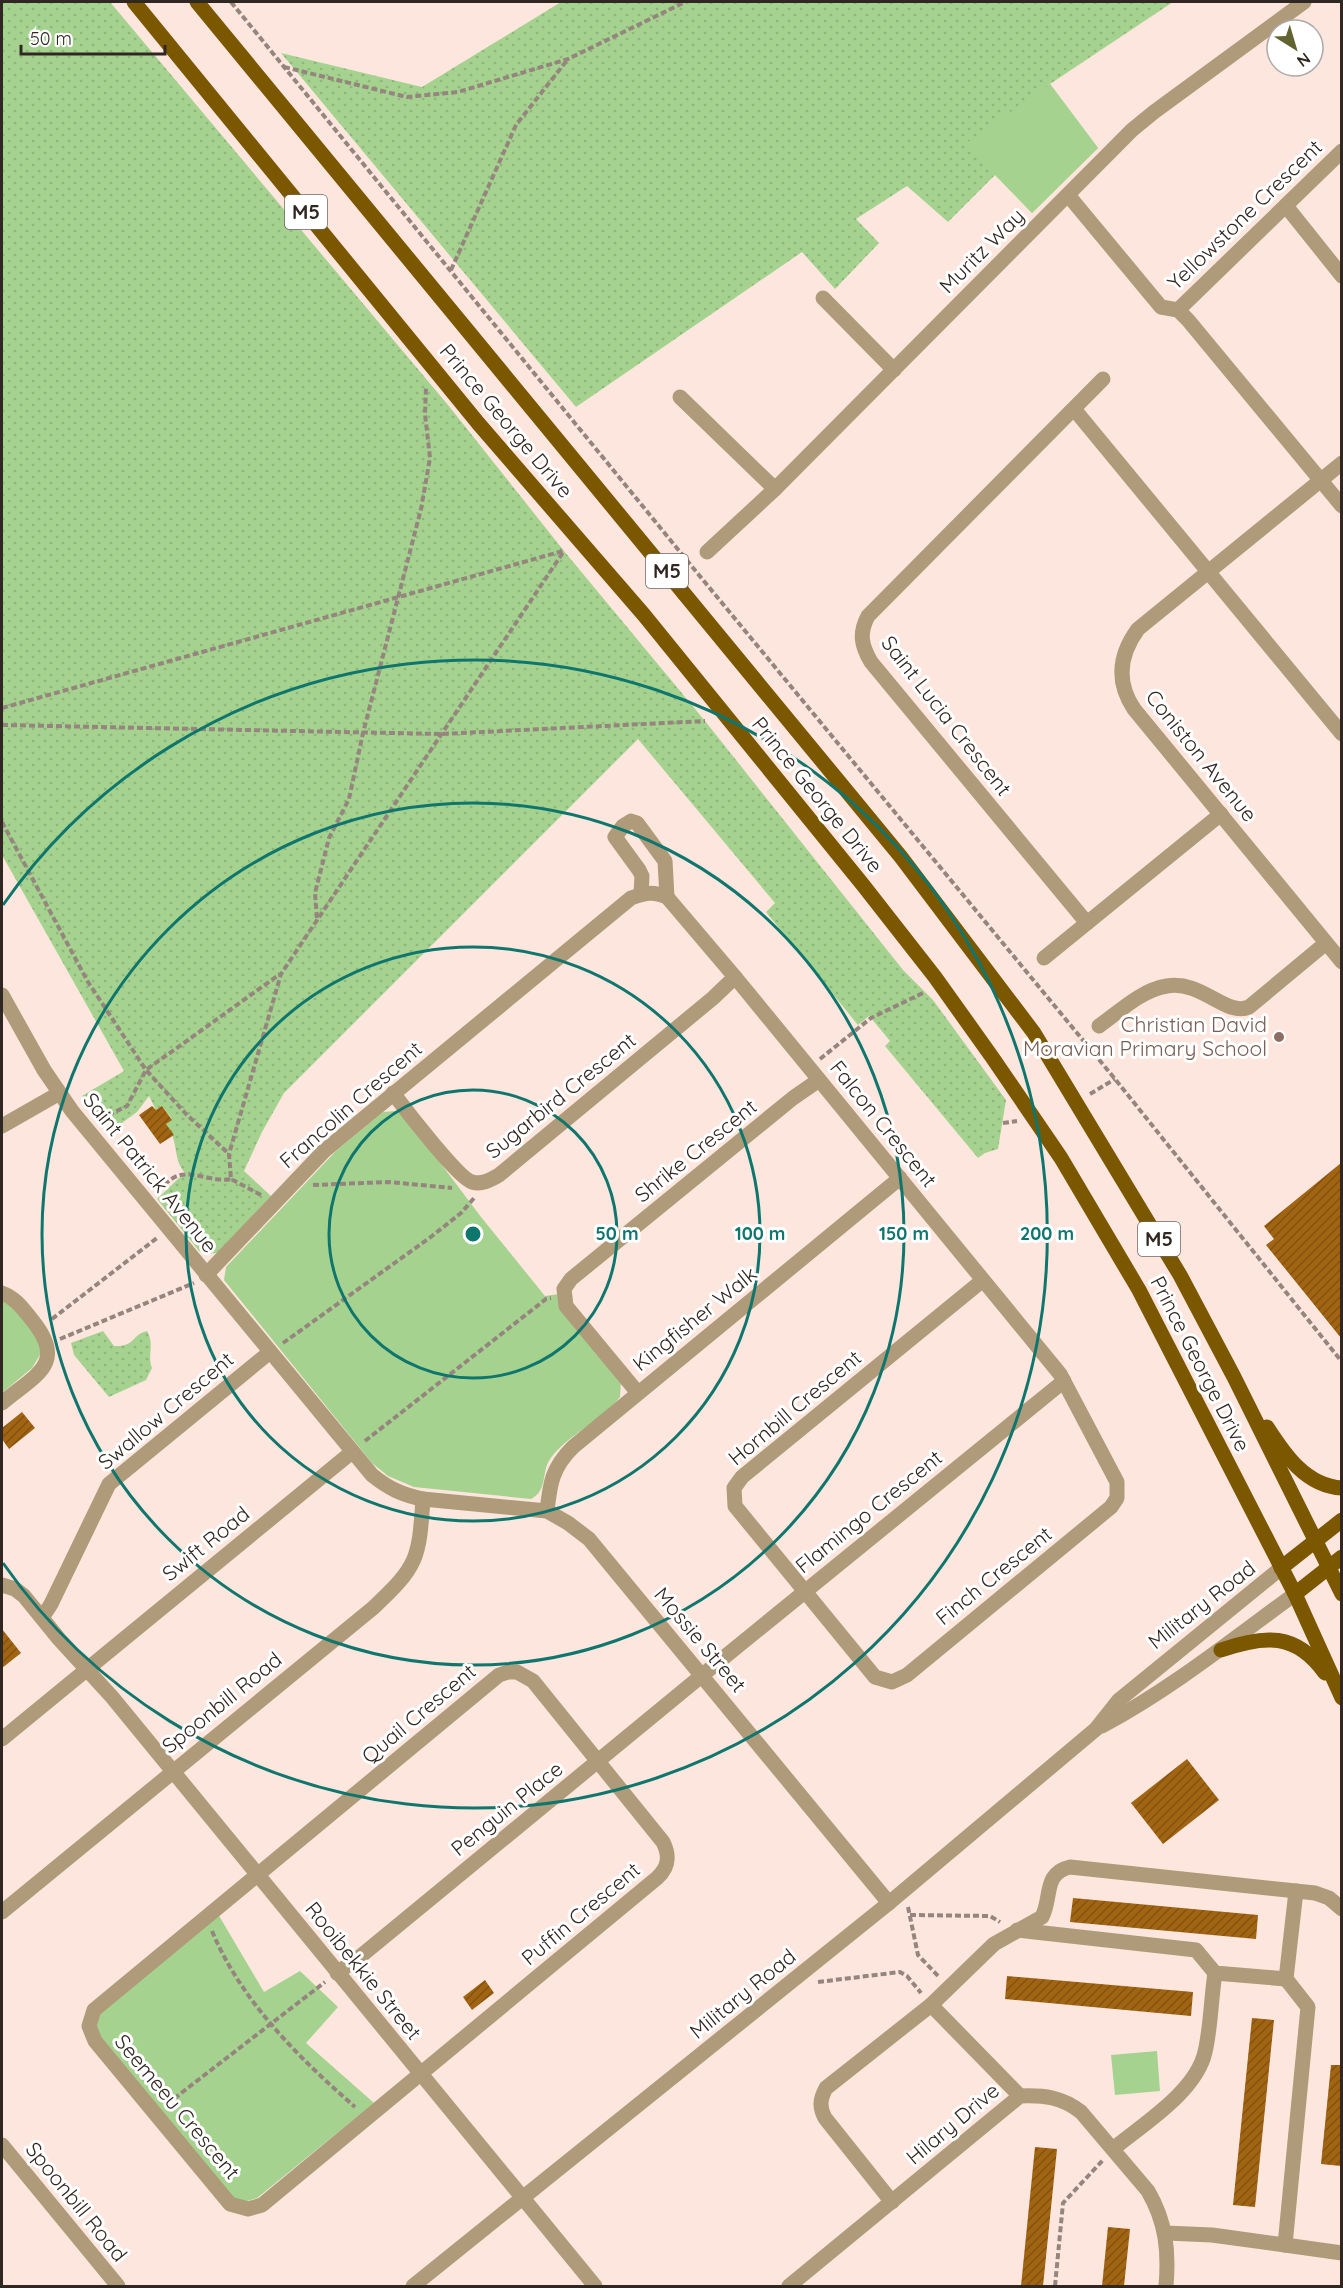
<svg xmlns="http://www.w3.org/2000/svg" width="1343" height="2288" font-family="Quicksand,sans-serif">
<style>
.grass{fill:url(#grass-dots)}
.park{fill:#a5d38f}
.building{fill:url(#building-hatch)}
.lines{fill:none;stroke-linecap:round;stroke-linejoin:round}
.path{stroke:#95857e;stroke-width:4;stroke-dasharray:6 3;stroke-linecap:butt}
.minor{stroke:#af9b79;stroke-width:15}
.major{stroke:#7b5700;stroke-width:15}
.ring{fill:none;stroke:#0f766e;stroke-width:3}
.education-dot{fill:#8d6e63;stroke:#fff;stroke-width:2}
.labels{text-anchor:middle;stroke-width:6;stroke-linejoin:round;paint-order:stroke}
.shield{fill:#fff;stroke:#6f6864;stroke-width:1.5}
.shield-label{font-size:20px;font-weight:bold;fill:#312722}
.street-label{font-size:21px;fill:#312722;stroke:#fff}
.education-label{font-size:21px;fill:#785e54;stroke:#fff;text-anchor:end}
.centre{fill:#0f766e;stroke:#fff;stroke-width:3}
.ring-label{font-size:18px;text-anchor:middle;font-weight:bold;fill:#0f766e;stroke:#fff;stroke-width:6;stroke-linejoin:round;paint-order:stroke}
</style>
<defs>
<pattern id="grass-dots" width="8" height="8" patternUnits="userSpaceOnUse" patternTransform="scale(1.5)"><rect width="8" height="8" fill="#a5d38f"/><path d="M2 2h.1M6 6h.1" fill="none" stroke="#8eb57b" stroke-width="1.8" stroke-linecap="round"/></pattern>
<pattern id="building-hatch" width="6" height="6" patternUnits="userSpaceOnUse" patternTransform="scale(1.5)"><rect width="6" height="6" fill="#a06412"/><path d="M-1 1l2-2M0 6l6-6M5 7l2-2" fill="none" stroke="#835210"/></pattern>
</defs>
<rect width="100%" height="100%" fill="#fde6dd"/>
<g class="grass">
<path d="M2 2H110L448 405 564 551 705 721 903 970 933 1000 1006 1100 998 1149 985 1153 978 1158 885 1046 890 1041 871 1018 869 1016 858 1025 766 912 775 903 638 739 284 1093 262 1132 244 1171 271 1196 217 1253 205 1254 199 1251 157 1199 179 1178 186 1174C172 1160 180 1143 166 1124L172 1119 162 1106 156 1110 149 1096 137 1112 111 1131 82 1096 124 1071 2 855Z"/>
<path d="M561 2H1173L1050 84 1098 148 1032 213 995 175 948 222 907 186 856 219 879 243 835 289 802 252 576 407 281 53 422 87Z"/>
<path d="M103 1331 114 1346C136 1347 132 1334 147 1331 155 1345 147 1355 152 1368L146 1380 109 1397 74 1355 71 1343Z"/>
</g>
<g class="park">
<path d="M1050 84 1098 148 1032 213 965 144Z"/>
<path d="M396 1111 405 1116 481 1217 545 1296 559 1294 621 1381 620 1397C601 1422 568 1434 550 1459 541 1473 548 1490 531 1499L414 1487 388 1476 372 1463 224 1280 226 1267 336 1151 383 1112Z"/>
<path d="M2 1300 12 1306 38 1339 41 1353 32 1368 2 1393Z"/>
<path d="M218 1914 264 1992 300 1971 338 2007 306 2043 374 2103 257 2198 244 2202 234 2198 101 2038 96 2028 101 2012Z"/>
<path d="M1157 2051 1160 2091 1115 2095 1111 2055Z"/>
</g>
<g class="building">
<path d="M152 1106 156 1110 162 1106 172 1120 166 1124 174 1135 160 1144 139 1115Z"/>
<path d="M1341 1163V1338L1266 1245 1274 1239 1264 1226Z"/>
<path d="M22 1412 35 1428 9 1449 2 1439V1428Z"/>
<path d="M2 1629 21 1653 2 1668Z"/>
<path d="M1187 1759 1219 1800 1163 1844 1131 1803Z"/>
<path d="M1073 1898 1258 1915 1256 1939 1070 1922Z"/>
<path d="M1007 1976 1193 1992 1191 2016 1005 1999Z"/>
<path d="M485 1980 494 1993 472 2010 463 1997Z"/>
<path d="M1252 2018 1274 2020 1255 2207 1233 2205Z"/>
<path d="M1331 2065H1341V2166L1321 2164Z"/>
<path d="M1035 2147 1057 2149 1043 2286H1021Z"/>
<path d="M1108 2227 1130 2229 1124 2286H1102Z"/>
</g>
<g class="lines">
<g class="path">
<path d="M231 2 694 569 1115 1079 1342 1362"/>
<path d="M284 67 407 97 458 92 568 59 685 2"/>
<path d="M451 270 516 125 568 59"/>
<path d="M2 708 563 551"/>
<path d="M2 725 441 734 705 721"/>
<path d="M2 822 88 982 146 1070 186 1114 229 1154"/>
<path d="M317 918 315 893 329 838 349 799 363 733 421 509 430 458 425 414 426 387"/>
<path d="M820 1059 871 1018 925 992"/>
<path d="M1090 1094 1115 1079"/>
<path d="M100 1119 127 1106 146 1070 280 974"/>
<path d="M1003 1123 1017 1121"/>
<path d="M313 1185 389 1182 452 1188"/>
<path d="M158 1191C163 1187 167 1181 173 1178 189 1168 213 1183 231 1179"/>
<path d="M261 1195 231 1179 229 1154 281 974 564 551"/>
<path d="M52 1319 157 1238"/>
<path d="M60 1339 194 1283"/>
<path d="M283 1343 432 1236 461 1213 475 1197"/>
<path d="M365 1441 546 1299 551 1298"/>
<path d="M908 1907 918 1955 939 1977"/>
<path d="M910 1915 990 1916 1000 1922"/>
<path d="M212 1931C241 2001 299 2058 355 2107"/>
<path d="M818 1982 900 1972 907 1976 921 1993"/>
<path d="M167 2104 325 1982"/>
<path d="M1055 2286 1063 2203 1103 2160"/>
</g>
<g class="minor">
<path d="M1068 195 1161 307 1178 310 1188 320 1342 506"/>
<path d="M1286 206 1342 276"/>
<path d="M823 298 894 370"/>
<path d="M1178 310 1342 151"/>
<path d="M680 397 775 489"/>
<path d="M1074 409 1342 734"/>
<path d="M1342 463 1138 629C1119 655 1116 682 1134 709L1342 962"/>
<path d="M707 552 775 489 1132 130 1154 112 1304 2"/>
<path d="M641 894 642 876 639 870 615 837 623 826 631 821 637 823 665 861 667 897"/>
<path d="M1087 923 871 662C861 645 859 633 868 616L1103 379"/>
<path d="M1044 958 1221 814"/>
<path d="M2 995 44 1070 72 1111 372 1475C388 1488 402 1495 423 1499L547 1511 568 1523 589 1539 889 1903"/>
<path d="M1099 1026C1119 1012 1141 990 1167 986 1202 980 1226 1017 1249 1007L1326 943"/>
<path d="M393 1093C405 1109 458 1178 472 1182 482 1185 490 1180 499 1175L713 998 735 977"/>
<path d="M2 1126 58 1094"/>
<path d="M206 1275 324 1151 631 898C645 893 652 891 667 897L735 977 1060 1374 1117 1482V1498L1111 1507 907 1675 892 1682 875 1677 735 1506 734 1488 742 1477 983 1280"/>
<path d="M2 1293C16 1298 23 1309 32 1320 68 1364 35 1375 2 1403"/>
<path d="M638 1393 566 1306 564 1289 571 1279 793 1098 819 1080"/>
<path d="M547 1511C550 1483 552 1468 573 1447L900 1178"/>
<path d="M2 1585 15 1589 24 1596 59 1639 112 1697 595 2286"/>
<path d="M42 1618 51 1604 109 1484 270 1352"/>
<path d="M508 1672H517L533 1681 663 1842C670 1856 669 1867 657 1878L262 2205 248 2209 230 2204 95 2041 89 2026 94 2010 499 1675Z"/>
<path d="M1102 1726C1171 1689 1232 1640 1295 1594"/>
<path d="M2 1739 352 1452"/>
<path d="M2 1912 373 1608C418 1566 419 1559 423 1499"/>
<path d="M1017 1930 1196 1950 1215 1973 1286 1979"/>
<path d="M337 1973 362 1955 711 1668 1064 1381"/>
<path d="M931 2005 1020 2096"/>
<path d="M2 2145 118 2286"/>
<path d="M1113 2149C1143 2124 1196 2092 1205 2052 1211 2026 1211 1999 1215 1973"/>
<path d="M892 2202 825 2118C819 2107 820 2099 826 2088L931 2005 994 1944 1042 1917C1052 1898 1043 1873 1070 1867L1315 1893 1329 1898 1342 1909"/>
<path d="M1166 2233 1212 2235 1285 2245 1308 2007 1286 1979 1296 1891"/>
<path d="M1285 2245 1342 2253"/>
<path d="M413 2286 889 1903 1096 1729 1119 1700 1281 1568"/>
<path d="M789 2286 1020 2096C1044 2095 1062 2097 1081 2112L1148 2191C1166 2222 1169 2251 1166 2286"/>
</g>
<g class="major">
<path d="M134 2 478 423 644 615 863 885 935 977 992 1057 1061 1158 1139 1290 1295 1594 1342 1698"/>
<path d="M197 2 901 857 1034 1033 1180 1275 1234 1377 1342 1594"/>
<path d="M1267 1427C1285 1455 1306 1486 1342 1488"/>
<path d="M1281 1568 1342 1520"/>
<path d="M1295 1594 1342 1557"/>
<path d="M1221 1650C1264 1635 1296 1632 1325 1673"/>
</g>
</g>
<g class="ring">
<circle cx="473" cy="1234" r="144"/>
<circle cx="473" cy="1234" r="287"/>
<circle cx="473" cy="1234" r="431"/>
<path d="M3 905A574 574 0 1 1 3 1563"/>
</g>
<circle class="education-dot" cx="1279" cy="1037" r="6"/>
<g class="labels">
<g class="shield">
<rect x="285" y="195" width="42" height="34" rx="4.5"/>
<rect x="646" y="554" width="42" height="34" rx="4.5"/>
<rect x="1138" y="1222" width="42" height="34" rx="4.5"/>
</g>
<g class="shield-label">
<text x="306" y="219">M5</text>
<text x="667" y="578">M5</text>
<text x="1159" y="1246">M5</text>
</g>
<g class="street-label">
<text transform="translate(1245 215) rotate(-44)" y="7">Yellowstone Crescent</text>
<text transform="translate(982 251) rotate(-45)" y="7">Muritz Way</text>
<text transform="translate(506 421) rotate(50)" y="7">Prince George Drive</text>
<text transform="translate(946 716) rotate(52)" y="7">Saint Lucia Crescent</text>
<text transform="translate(1201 756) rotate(51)" y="7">Coniston Avenue</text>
<text transform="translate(817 795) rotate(51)" y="7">Prince George Drive</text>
<text transform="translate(561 1096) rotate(-39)" y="7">Sugarbird Crescent</text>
<text transform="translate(351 1105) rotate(-41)" y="7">Francolin Crescent</text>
<text transform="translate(883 1124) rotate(51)" y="7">Falcon Crescent</text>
<text transform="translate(696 1151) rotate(-39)" y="7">Shrike Crescent</text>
<text transform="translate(150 1173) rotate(51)" y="7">Saint Patrick Avenue</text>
<text transform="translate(695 1319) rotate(-39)" y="7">Kingfisher Walk</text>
<text transform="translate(1200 1364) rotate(63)" y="7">Prince George Drive</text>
<text transform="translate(795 1408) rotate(-40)" y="7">Hornbill Crescent</text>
<text transform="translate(166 1411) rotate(-40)" y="7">Swallow Crescent</text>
<text transform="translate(869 1512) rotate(-39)" y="7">Flamingo Crescent</text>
<text transform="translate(206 1544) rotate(-39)" y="7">Swift Road</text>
<text transform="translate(994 1576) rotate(-39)" y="7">Finch Crescent</text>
<text transform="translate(1202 1605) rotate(-38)" y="7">Military Road</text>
<text transform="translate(700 1640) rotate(50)" y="7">Mossie Street</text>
<text transform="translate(222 1703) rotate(-39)" y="7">Spoonbill Road</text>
<text transform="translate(419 1714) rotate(-40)" y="7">Quail Crescent</text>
<text transform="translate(507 1809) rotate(-39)" y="7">Penguin Place</text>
<text transform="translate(581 1914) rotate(-40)" y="7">Puffin Crescent</text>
<text transform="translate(363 1971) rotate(51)" y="7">Rooibekkie Street</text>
<text transform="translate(743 1994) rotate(-39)" y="7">Military Road</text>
<text transform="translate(177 2107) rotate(50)" y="7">Seemeeu Crescent</text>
<text transform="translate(953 2124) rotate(-40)" y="7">Hilary Drive</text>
<text transform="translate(76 2202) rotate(51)" y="7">Spoonbill Road</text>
</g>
<g class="education-label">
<text x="1267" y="1032">Christian David<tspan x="1267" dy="24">Moravian Primary School</tspan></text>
</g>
</g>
<circle cx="473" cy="1234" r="9" class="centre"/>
<g class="ring-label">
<text x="617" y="1240">50 m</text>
<text x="760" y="1240">100 m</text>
<text x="904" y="1240">150 m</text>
<text x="1047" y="1240">200 m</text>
</g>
<rect width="1343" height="2288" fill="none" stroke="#312722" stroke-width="6"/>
<g transform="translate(1295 48) rotate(143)"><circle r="28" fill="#ffffff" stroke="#ada9a7" stroke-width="1.5"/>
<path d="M0-4.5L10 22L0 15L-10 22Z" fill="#616330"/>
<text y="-9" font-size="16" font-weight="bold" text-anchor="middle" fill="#312722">N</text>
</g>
<path d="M21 45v9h144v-9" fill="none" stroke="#312722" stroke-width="3"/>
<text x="30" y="45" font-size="18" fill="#312722" stroke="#ffffff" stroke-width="4.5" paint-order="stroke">50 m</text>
</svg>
